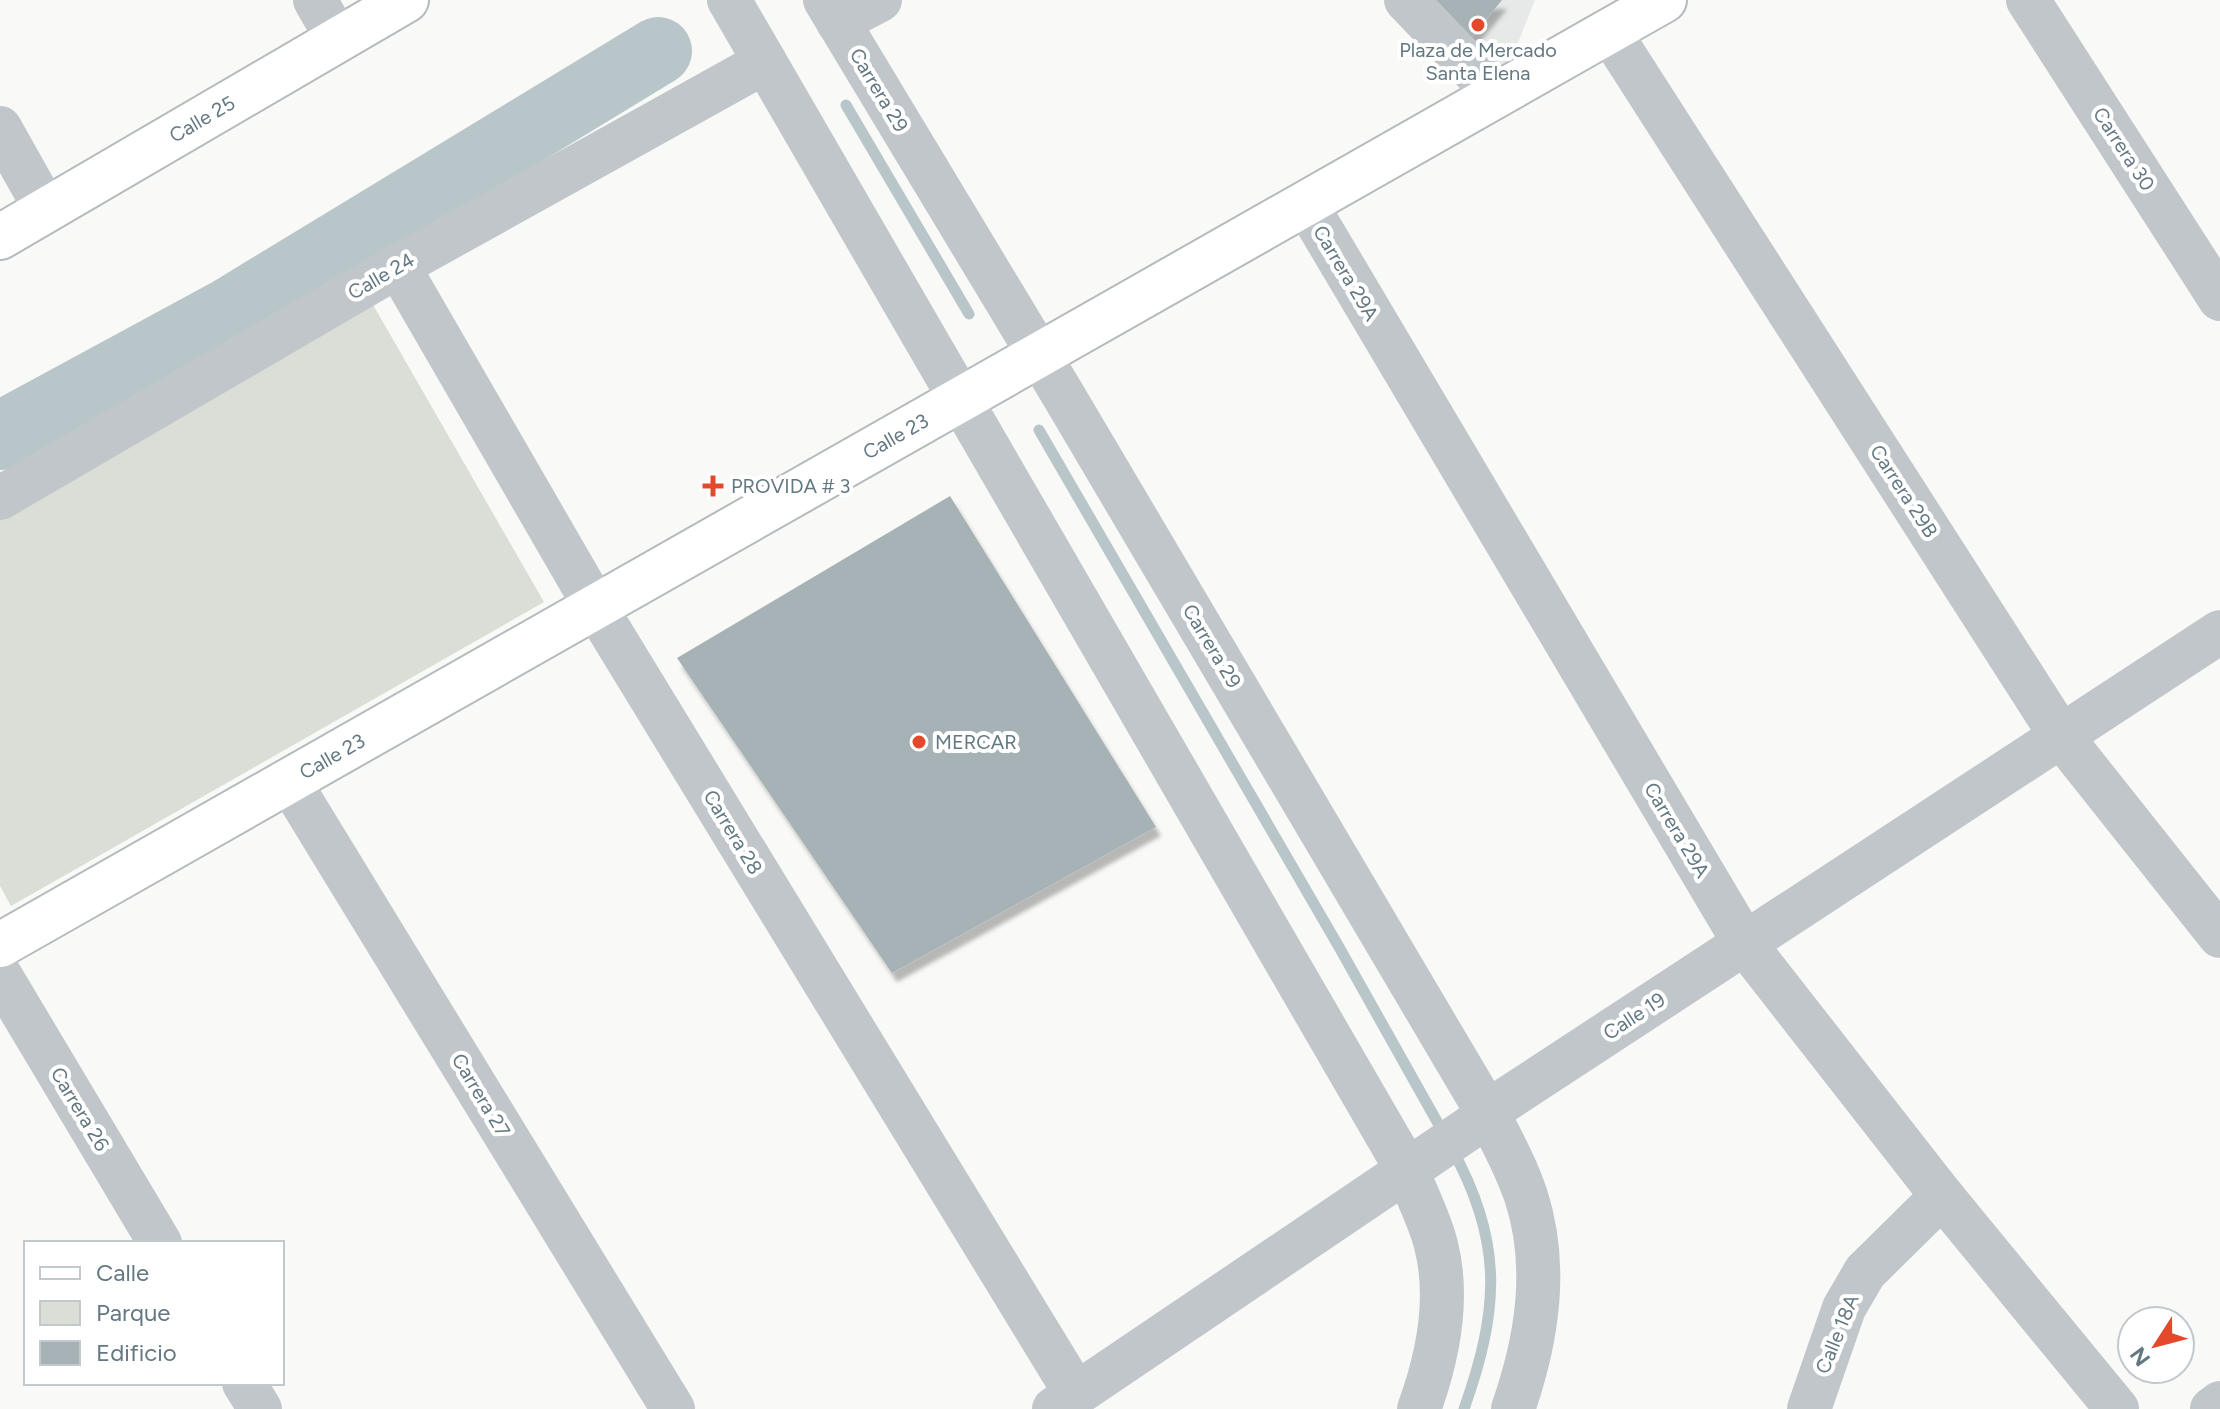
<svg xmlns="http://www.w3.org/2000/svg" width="2220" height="1409" font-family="Figtree,sans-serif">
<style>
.built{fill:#e7e9e8}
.green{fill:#daded6}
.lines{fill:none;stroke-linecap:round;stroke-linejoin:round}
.stream{stroke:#b8c6c9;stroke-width:11}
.river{stroke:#b8c6c9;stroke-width:68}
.building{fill:#a7b2b6;filter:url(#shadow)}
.major-casing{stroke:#b4babd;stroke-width:48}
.minor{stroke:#c0c6c9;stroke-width:44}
.major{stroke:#fff;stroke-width:44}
.poi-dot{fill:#e5492c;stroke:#fff;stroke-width:3}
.labels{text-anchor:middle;stroke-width:8;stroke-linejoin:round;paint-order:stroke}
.poi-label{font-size:20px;fill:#647882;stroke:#fff;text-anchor:start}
.street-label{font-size:20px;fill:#647882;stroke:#fff}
</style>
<defs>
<filter id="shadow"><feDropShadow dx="5" dy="9" stdDeviation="2" flood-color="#0004"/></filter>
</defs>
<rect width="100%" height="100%" fill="#f9f9f7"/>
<path class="built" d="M1406 0H1535L1497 95Z"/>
<path class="green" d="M372 303 544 602 11 906 0 886V516Z"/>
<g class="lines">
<g class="stream">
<path d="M846 105 969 314"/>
<path d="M1039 430 1339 947 1444 1134"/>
<path d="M1452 1149C1504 1243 1499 1310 1464 1409"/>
</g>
<path class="river" d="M0 436 227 313 658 51"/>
</g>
<g class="building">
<path d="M1435 0H1502L1471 38Z"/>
<path d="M950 496 1156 827 892 973 677 658Z"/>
</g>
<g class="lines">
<g class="major-casing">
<g id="major">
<path id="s1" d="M0 237 406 0"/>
<path id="s2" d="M0 945 1664 0"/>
</g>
</g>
<g class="minor">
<path d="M315 0 338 40"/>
<path d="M729 0 1407 1170C1416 1194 1430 1220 1436 1245 1450 1300 1438 1357 1419 1409"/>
<path d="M825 0 1062 393 1487 1112C1501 1139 1516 1166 1526 1196 1549 1267 1537 1340 1513 1409"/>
<path d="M1406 0 1497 95"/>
<path d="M2028 0 2220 299"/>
<path d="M838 22 880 0"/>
<path d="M1609 31 2061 736 2220 936"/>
<path d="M0 128 46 210"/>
<path d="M1306 204 1745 944 1942 1196 2117 1409"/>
<path d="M398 266 596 608 1076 1394"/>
<path d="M0 498 398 266 765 62"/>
<path d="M289 781 673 1409"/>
<path d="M0 975 160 1243"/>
<path d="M244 1383 260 1409"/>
<path d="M1054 1409 1474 1125 1487 1112 2220 632"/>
<path d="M1809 1409 1844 1308 1865 1272 1942 1196"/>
<path d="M2212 1409 2220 1403"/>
</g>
<use href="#major" class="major"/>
</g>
<g class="poi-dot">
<circle cx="1478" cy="25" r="8"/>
<path d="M709 474h8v8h8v8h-8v8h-8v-8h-8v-8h8z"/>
<circle cx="919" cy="742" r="8"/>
</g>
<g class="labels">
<g class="poi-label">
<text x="1478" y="57" text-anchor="middle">Plaza de Mercado<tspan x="1478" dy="23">Santa Elena</tspan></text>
<text x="731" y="493">PROVIDA # 3</text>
<text x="935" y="749">MERCAR</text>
</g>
<g class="street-label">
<text transform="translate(879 90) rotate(59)" y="7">Carrera 29</text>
<text dy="7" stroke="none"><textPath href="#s1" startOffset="234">Calle 25</textPath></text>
<text transform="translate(2124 149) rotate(57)" y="7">Carrera 30</text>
<text transform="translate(1346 273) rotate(59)" y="7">Carrera 29A</text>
<text transform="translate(381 276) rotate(-30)" y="7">Calle 24</text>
<text dy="7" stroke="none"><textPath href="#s2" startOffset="1030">Calle 23</textPath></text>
<text transform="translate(1904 491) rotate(57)" y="7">Carrera 29B</text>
<text transform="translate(1212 646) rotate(59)" y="7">Carrera 29</text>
<text dy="7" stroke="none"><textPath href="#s2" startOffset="382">Calle 23</textPath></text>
<text transform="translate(1677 830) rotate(59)" y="7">Carrera 29A</text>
<text transform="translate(733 832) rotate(59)" y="7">Carrera 28</text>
<text transform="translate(1634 1016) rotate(-33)" y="7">Calle 19</text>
<text transform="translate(481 1095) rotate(59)" y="7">Carrera 27</text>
<text transform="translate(80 1109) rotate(59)" y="7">Carrera 26</text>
<text transform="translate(1837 1334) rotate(-68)" y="7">Calle 18A</text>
</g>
</g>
<rect x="24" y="1241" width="260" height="144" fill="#ffffff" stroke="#c1c9cd" stroke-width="2"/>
<rect x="40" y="1267" width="40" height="12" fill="#ffffff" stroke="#c1c9cd" stroke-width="2"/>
<text x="96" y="1281" font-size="24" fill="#647882">Calle</text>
<rect x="40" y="1301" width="40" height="24" fill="#daded6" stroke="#c1c9cd" stroke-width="2"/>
<text x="96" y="1321" font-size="24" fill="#647882">Parque</text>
<rect x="40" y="1341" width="40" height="24" fill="#a7b2b6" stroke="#c1c9cd" stroke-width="2"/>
<text x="96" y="1361" font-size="24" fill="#647882">Edificio</text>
<g transform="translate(2156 1345) rotate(234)"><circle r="38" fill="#ffffff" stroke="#c1c9cd" stroke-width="2"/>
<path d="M0-6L14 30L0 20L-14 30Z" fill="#e5492c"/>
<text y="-12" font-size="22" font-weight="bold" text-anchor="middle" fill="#647882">N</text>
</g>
</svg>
